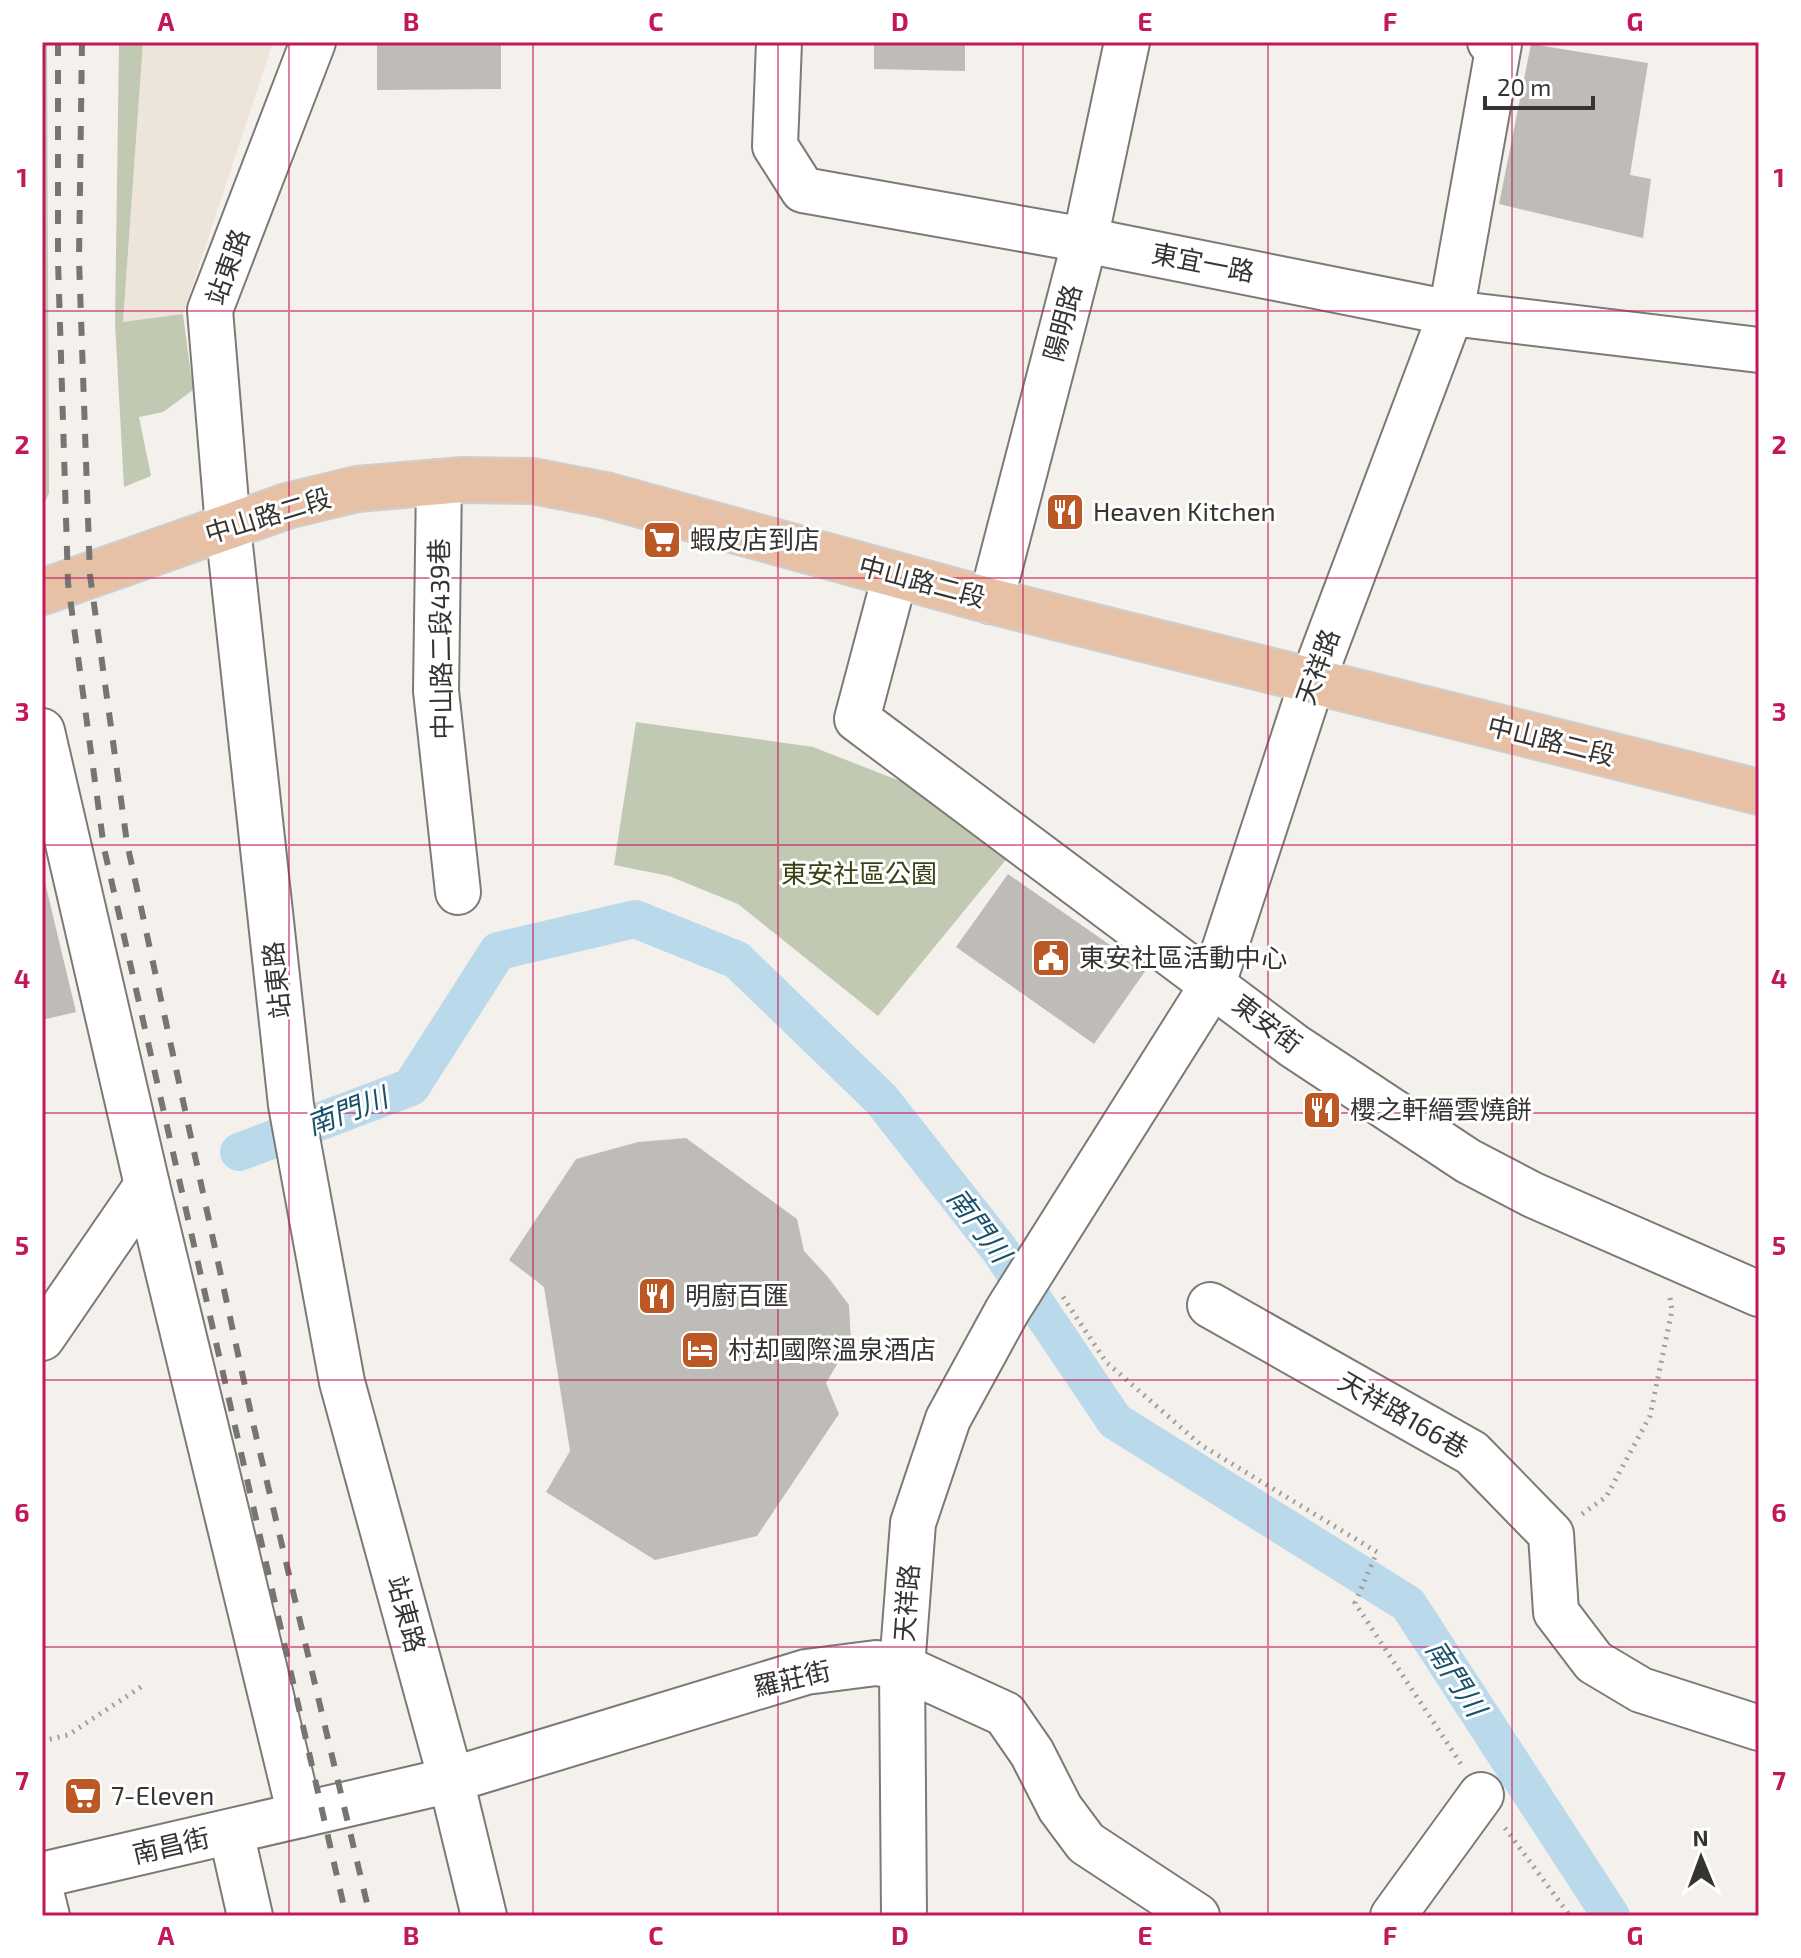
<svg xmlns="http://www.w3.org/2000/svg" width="1801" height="1958" font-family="'Exo 2','Noto Sans TC',sans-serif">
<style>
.built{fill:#ede5da}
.green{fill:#c2c9b3}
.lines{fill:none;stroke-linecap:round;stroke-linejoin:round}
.canal{stroke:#bad9ea;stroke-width:38}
.building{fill:#bfbcb8}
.minor-casing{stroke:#7d7a76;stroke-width:48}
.major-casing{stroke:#cfcece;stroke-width:48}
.path{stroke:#a19f9c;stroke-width:5;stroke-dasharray:2 6;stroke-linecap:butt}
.minor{stroke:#fff;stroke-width:44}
.major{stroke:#e6c1a6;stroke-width:44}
.rail{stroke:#767572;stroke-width:6;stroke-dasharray:14 14;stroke-linecap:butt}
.grid{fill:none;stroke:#c2185b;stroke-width:2;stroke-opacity:0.55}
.labels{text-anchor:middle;stroke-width:6;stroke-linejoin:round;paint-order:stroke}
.street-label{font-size:26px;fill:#353432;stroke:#fff}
.poi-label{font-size:26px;fill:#353432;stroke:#fff;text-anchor:start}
.park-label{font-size:26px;fill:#384313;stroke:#fff}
.water-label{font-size:28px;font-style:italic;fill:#18526a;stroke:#fff}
.neatline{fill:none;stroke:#c2185b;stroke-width:3}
.grid-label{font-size:26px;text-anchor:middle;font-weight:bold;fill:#c2185b}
</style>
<rect width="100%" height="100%" fill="#f4f1ed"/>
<path class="built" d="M143 42H273L183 314 123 323Z"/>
<g class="green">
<path d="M42 42H47L49 493 42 510Z"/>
<path d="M119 42H143L123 322 183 314 193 390 163 412 139 417 151 476 124 487 115 323Z"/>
<path d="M636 722 813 747 900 781 1009 856 878 1016 738 904 669 876 614 865Z"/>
</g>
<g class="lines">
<path class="canal" d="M239 1152 411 1087 498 951 635 919 737 960 881 1099 999 1249 1115 1421 1408 1604 1611 1916"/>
</g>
<g class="building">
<path d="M377 42H501V89L377 90Z"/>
<path d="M874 42H965V71L874 69Z"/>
<path d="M1531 44 1648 63 1630 175 1651 179 1643 238 1499 204Z"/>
<path d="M42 870 76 1012 42 1020Z"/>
<path d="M1008 874 1146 970 1094 1044 956 947Z"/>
<path d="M686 1138 797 1219 804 1251 828 1277 849 1305 851 1341 826 1383 839 1414 757 1536 655 1560 546 1492 570 1451 544 1287 509 1260 576 1159 638 1142Z"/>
</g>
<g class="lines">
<g class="minor-casing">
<g id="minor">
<path d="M313 42 210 310 228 527 291 1105 342 1382 451 1780 484 1916"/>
<path d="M779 42 775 146 803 190 1085 240 1451 313 1759 350"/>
<path d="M439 482 436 691 458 892"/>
<path d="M895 576 857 719 1294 1046 1468 1161 1533 1195 1759 1294"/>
<path d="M991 601 1085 240 1127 42"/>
<path d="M42 731 147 1185 300 1815"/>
<path d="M1210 1305 1472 1453 1551 1534 1556 1612 1594 1662 1641 1690 1759 1728"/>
<path d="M42 1338 147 1185"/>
<path d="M231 1832 250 1916"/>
<path d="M42 1875 451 1780 806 1672 876 1663 902 1667 1005 1714 1032 1753 1060 1808 1086 1843 1197 1916"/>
<path d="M42 1896 47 1916"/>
<path d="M904 1916 902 1667 913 1523 948 1419 1007 1311 1213 984 1312 682 1451 313 1499 44 1490 42"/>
<path d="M1393 1916 1481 1795"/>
</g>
</g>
<g class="major-casing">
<path id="major" d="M42 592 287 506 357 489 463 480 533 481 605 495 991 601 1759 792"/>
</g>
<g class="path">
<path d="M1063 1297 1106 1362 1201 1445 1377 1552 1355 1603 1461 1764"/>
<path d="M1582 1514 1606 1497 1650 1416 1672 1310 1670 1298"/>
<path d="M42 1741 68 1735 144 1685"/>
<path d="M1505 1828 1570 1916"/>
</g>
<use href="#minor" class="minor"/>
<use href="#major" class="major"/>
<g class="rail">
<path d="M58 42V260L68 583 104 848 346 1916"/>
<path d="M82 42 79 260 90 575 127 843 253 1423 370 1916"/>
</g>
</g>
<path class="grid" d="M289 42V1916M533 42V1916M778 42V1916M1023 42V1916M1268 42V1916M1512 42V1916M42 311H1759M42 578H1759M42 845H1759M42 1113H1759M42 1380H1759M42 1647H1759"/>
<defs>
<g id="restaurant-square" transform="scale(2)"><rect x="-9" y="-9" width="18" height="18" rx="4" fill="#bc5825" stroke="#fff"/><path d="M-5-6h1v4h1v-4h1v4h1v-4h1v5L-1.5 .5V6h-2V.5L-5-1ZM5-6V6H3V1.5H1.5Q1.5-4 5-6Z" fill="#fff"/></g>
<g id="supermarket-square" transform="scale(2)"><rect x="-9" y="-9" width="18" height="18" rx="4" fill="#bc5825" stroke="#fff"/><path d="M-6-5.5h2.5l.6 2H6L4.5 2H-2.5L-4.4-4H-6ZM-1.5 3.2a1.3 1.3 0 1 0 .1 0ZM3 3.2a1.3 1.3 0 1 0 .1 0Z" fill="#fff"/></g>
<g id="civic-square" transform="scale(2)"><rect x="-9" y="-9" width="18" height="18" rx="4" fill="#bc5825" stroke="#fff"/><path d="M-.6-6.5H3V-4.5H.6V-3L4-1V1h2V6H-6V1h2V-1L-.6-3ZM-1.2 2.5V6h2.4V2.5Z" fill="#fff"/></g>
<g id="hotel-square" transform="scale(2)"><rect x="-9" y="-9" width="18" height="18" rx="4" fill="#bc5825" stroke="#fff"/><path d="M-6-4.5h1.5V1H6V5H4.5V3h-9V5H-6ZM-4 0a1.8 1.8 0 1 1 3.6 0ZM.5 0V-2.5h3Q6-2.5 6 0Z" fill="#fff"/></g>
</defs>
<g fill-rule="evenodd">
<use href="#restaurant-square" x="1065" y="512"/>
<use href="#supermarket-square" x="662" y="540"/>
<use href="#civic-square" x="1051" y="958"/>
<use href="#restaurant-square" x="1322" y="1110"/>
<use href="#restaurant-square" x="657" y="1296"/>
<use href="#hotel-square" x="700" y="1350"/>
<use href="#supermarket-square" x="83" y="1796"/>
</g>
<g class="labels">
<g class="street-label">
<text transform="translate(1203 263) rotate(11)" y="9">東宜一路</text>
<text transform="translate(228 267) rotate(-70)" y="9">站東路</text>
<text transform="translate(1063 323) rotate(-75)" y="9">陽明路</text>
<text transform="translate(268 516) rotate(-17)" y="9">中山路二段</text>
<text transform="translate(922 582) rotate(15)" y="9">中山路二段</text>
<text transform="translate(441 639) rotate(-91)" y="9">中山路二段439巷</text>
<text transform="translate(1318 667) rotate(-70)" y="9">天祥路</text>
<text transform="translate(1551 741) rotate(14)" y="9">中山路二段</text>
<text transform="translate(277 980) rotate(-96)" y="9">站東路</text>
<text transform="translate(1267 1024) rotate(37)" y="9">東安街</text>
<text transform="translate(1403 1415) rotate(30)" y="9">天祥路166巷</text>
<text transform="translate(907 1603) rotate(-86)" y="9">天祥路</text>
<text transform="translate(406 1614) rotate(75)" y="9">站東路</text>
<text transform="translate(792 1679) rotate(-13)" y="9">羅莊街</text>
<text transform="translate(171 1846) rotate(-13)" y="9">南昌街</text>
</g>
<g class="poi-label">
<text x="1093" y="521">Heaven Kitchen</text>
<text x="690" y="549">蝦皮店到店</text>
<text x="1079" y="967">東安社區活動中心</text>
<text x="1350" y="1119">櫻之軒縉雲燒餅</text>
<text x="685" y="1305">明廚百匯</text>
<text x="728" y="1359">村却國際溫泉酒店</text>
<text x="111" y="1805">7-Eleven</text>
</g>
<g class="park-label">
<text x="859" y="883">東安社區公園</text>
</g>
<g class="water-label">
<text transform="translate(347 1111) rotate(-21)" y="10">南門川</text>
<text transform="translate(979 1225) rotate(53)" y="10">南門川</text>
<text transform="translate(1456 1678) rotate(57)" y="10">南門川</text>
</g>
</g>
<rect width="1801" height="1958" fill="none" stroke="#ffffff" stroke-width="88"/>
<g transform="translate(1701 1858) rotate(359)" stroke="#ffffff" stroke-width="6" paint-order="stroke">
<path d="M0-6L14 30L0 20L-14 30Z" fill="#353432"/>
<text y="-12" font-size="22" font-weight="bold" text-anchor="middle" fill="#353432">N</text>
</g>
<path d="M1485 96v12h108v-12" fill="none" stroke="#353432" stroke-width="4"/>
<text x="1497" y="96" font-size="24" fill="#353432" stroke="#ffffff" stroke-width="6" paint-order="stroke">20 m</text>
<rect x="44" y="44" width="1713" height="1870" class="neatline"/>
<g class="grid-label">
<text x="166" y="31">A</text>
<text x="411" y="31">B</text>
<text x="656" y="31">C</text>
<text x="900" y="31">D</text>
<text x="1145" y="31">E</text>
<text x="1390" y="31">F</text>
<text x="1635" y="31">G</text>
<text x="22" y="187">1</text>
<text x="1779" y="187">1</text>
<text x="22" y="454">2</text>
<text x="1779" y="454">2</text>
<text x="22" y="721">3</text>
<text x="1779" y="721">3</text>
<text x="22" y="988">4</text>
<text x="1779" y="988">4</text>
<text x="22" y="1255">5</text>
<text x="1779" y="1255">5</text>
<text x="22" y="1522">6</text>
<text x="1779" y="1522">6</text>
<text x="22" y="1790">7</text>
<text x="1779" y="1790">7</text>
<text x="166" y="1945">A</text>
<text x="411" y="1945">B</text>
<text x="656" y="1945">C</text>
<text x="900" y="1945">D</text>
<text x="1145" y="1945">E</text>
<text x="1390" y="1945">F</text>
<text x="1635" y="1945">G</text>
</g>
</svg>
